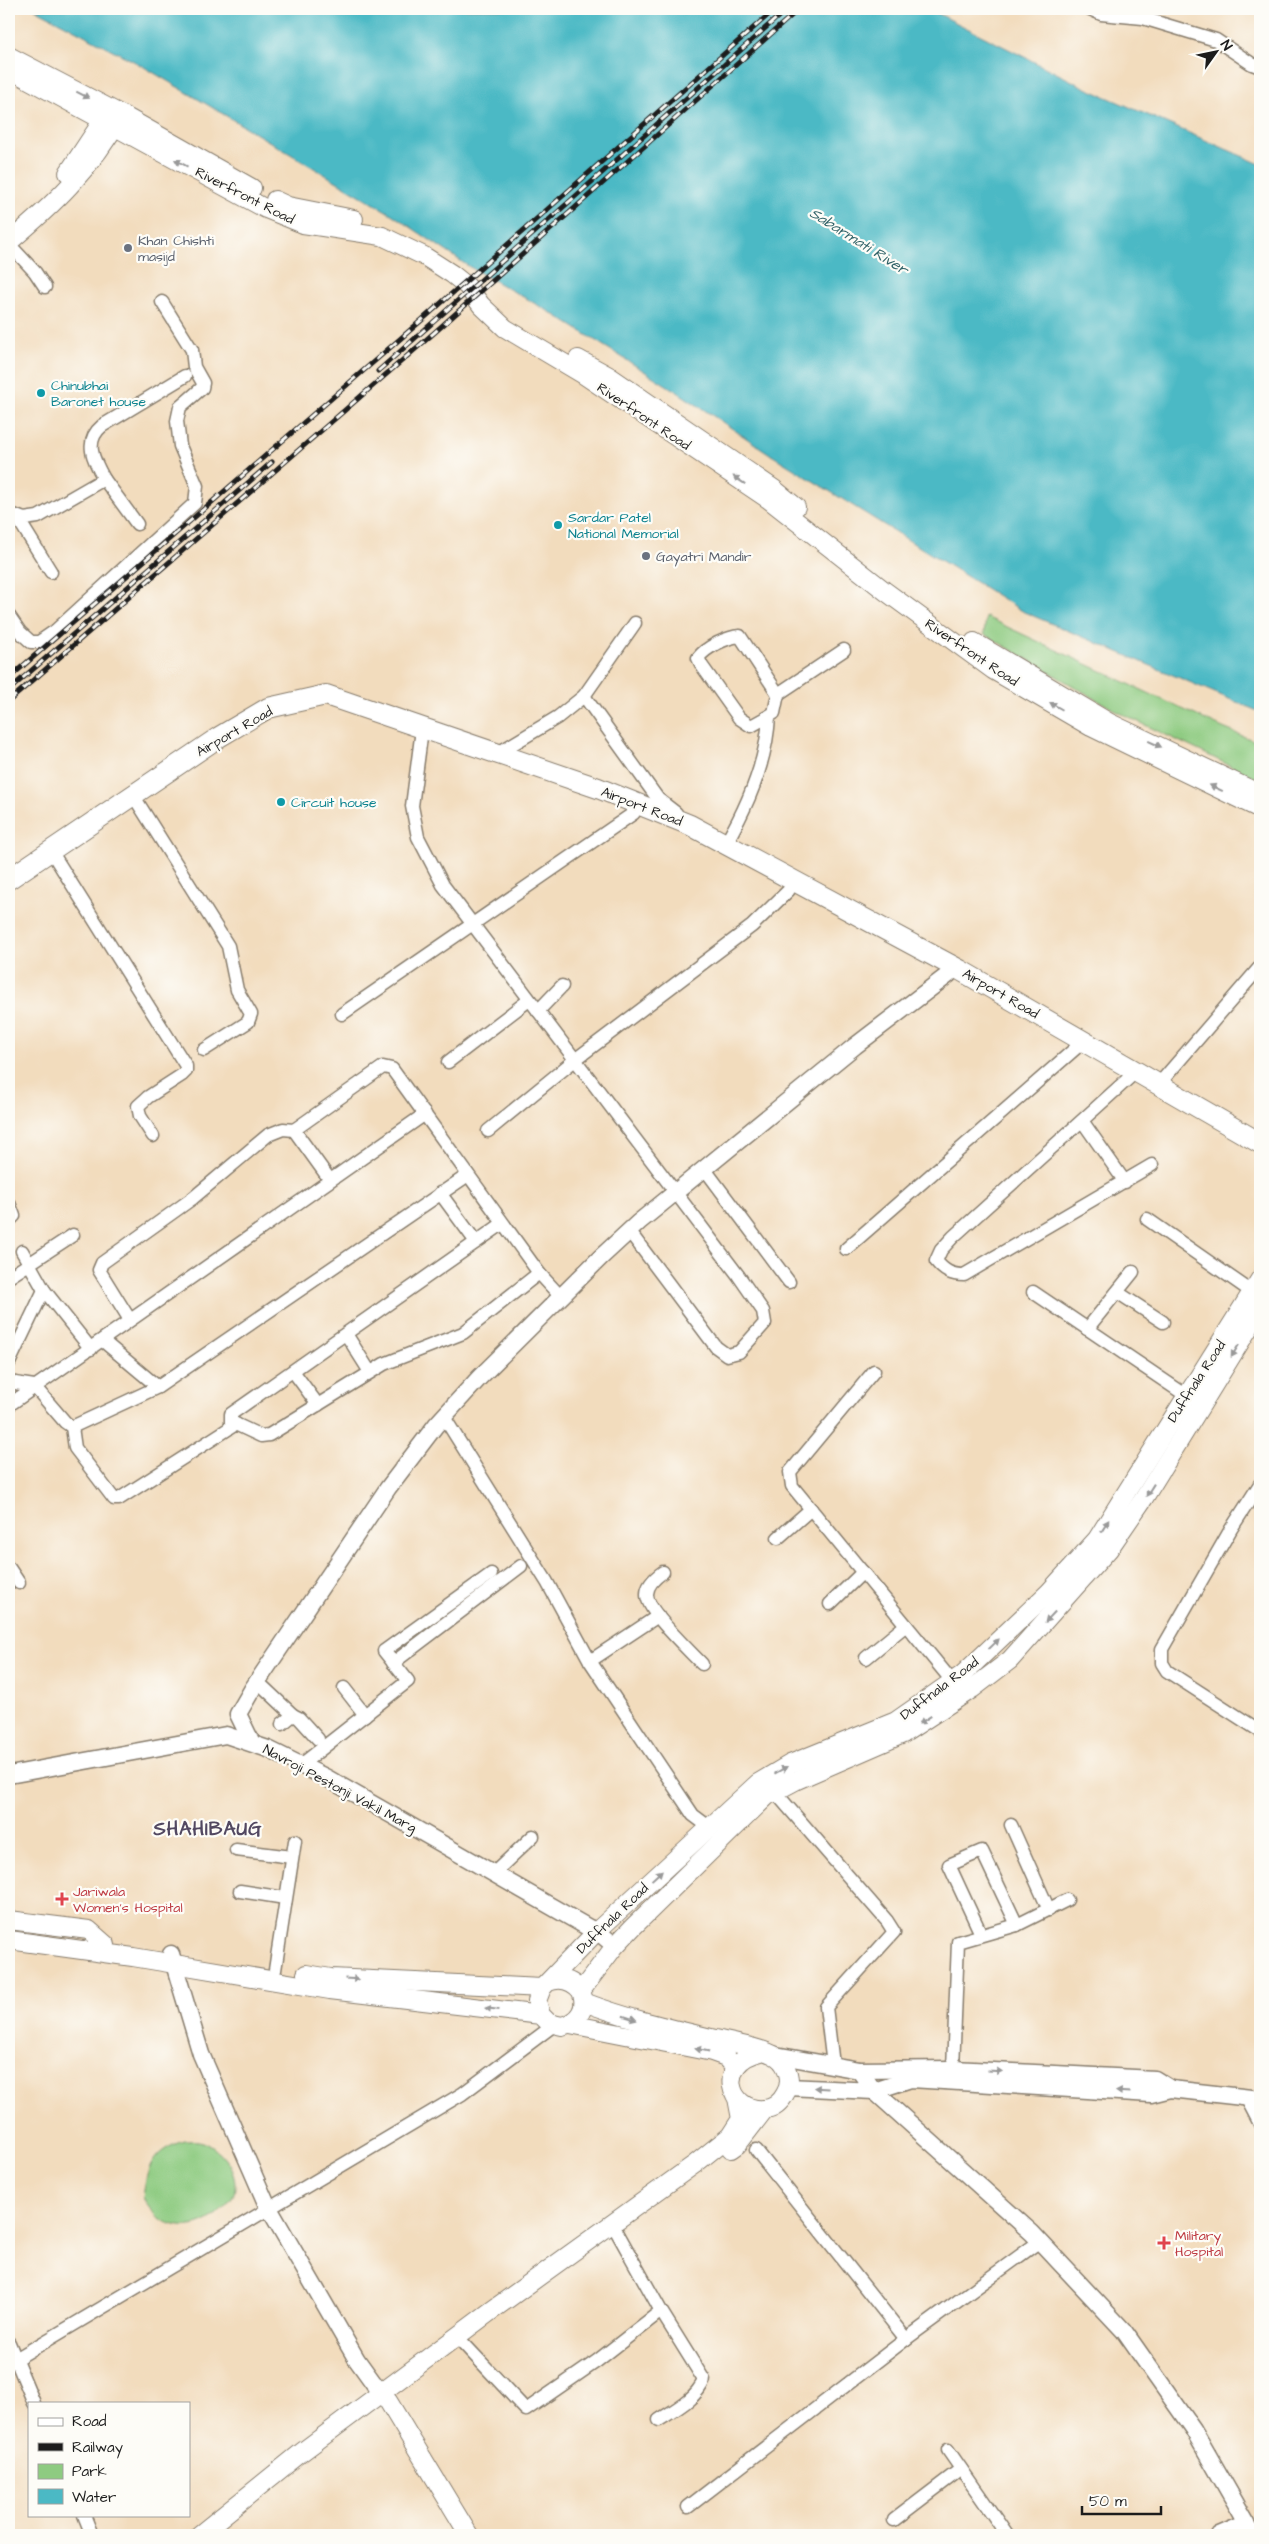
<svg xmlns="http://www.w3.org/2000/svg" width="1269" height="2544" font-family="'Architects Daughter',sans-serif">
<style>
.green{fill:#8ecb81;stroke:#55744e}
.water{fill:#4bb9c5;stroke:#346a70}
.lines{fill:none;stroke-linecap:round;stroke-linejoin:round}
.minor-casing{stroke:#877c6c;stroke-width:15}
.tertiary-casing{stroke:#877c6c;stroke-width:19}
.secondary-casing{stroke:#877c6c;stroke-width:20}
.primary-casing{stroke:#877c6c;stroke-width:22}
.minor{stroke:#fff;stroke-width:12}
.tertiary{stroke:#fff;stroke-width:16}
.secondary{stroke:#fff;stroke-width:18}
.primary{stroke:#fff;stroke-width:20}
.rail-casing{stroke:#1c1c1c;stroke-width:5}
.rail{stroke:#fdfcf7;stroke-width:3;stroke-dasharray:9;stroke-linecap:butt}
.oneway{fill:#999}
.worship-dot{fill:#6b7280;stroke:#fdfcf7;stroke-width:2}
.culture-dot{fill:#0f9aa8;stroke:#fdfcf7;stroke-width:2}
.health-dot{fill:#e0444e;stroke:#fdfcf7;stroke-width:2}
.labels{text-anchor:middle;stroke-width:4.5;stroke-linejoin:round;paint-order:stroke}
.street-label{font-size:14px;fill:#1c1c1c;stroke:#fdfcf7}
.worship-label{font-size:14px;fill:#5b616d;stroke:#fdfcf7;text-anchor:start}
.culture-label{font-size:14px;fill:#0d838f;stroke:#fdfcf7;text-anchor:start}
.health-label{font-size:14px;fill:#be3a42;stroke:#fdfcf7;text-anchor:start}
.water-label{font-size:15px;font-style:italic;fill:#316368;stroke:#fdfcf7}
.district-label{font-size:19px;font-weight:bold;letter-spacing:1px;fill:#524861;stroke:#fdfcf7}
</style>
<rect width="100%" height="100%" fill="#fdfcf7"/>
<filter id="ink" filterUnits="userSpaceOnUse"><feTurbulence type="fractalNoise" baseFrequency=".02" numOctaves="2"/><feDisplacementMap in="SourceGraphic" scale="10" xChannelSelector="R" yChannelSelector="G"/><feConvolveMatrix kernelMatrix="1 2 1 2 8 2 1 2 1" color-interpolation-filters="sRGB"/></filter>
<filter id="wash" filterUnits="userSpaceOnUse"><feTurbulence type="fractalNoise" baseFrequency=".0096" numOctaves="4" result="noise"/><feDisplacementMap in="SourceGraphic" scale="20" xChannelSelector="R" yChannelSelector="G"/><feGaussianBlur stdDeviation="1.12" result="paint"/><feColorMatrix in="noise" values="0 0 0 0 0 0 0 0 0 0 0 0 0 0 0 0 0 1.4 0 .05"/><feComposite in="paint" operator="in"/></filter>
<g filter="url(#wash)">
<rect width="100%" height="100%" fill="#f2dcbd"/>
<g class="green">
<path d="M986 617 1223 728 1260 743V780L1118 712 984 634Z"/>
<path d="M184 2141C190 2141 198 2140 203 2142 222 2149 243 2177 232 2198 229 2203 223 2208 219 2212 193 2236 159 2229 143 2198 146 2168 153 2150 184 2141Z"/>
</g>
<path class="water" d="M35 9H929L1086 88 1260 164V712L1024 612 773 456 679 393 550 312 468 266 393 215 139 64Z"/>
</g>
<g filter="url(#ink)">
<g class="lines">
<g class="minor-casing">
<g id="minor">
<path d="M1090 9 1101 14 1143 18 1216 40 1252 64 1260 67"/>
<path d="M9 244 35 272 45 287"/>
<path d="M104 479 137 524"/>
<path d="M9 513 24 519 38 517 104 479C94 461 83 442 102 426L185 376"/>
<path d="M17 517 51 572"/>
<path d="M9 616 20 632 31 642H39L55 631 195 503 197 486 180 446 177 421 180 407 202 388 203 383 194 367 192 350 162 302"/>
<path d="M778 694 844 650"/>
<path d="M584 696 635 623"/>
<path d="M421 737 412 806 418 837 443 885 738 1275 763 1311 765 1323 739 1352 727 1355 716 1347 629 1231"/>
<path d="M498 753 558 717 584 696 658 799 676 813"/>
<path d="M138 803 228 946 237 990 251 1014 248 1022 204 1050"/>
<path d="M726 843C748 805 767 761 769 716L751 726 739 718 702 666 698 658C706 647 727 637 740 636L778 694 774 713 769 716"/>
<path d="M56 859 186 1066V1071L182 1075 148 1097 138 1106 140 1116 153 1136"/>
<path d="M538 1011 562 986"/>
<path d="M342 1014 634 813"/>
<path d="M448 1062 529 1000"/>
<path d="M1129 1078 953 1237 941 1250 936 1261C944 1271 951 1275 964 1275L1152 1165"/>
<path d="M1159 1084 1260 967"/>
<path d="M1083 1122 1125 1182"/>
<path d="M294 1130 330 1180"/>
<path d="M488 1131 576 1059 752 926 789 890"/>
<path d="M704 1168 789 1282"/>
<path d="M440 1193 476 1242"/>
<path d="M9 1203 14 1216 9 1221"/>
<path d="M1147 1219 1252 1292"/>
<path d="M502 1224 231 1414V1422L261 1436 269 1435 384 1364 463 1333 539 1273 561 1297"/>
<path d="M846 1249 1076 1048"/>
<path d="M22 1251 44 1290 91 1349"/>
<path d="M9 1277 73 1235"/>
<path d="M1033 1292 1187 1396"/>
<path d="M1117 1292 1163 1322"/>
<path d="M130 1320 99 1270 102 1263 193 1198 268 1135 283 1129 294 1130 383 1067 392 1069 539 1273"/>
<path d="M1087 1329 1133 1272"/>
<path d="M346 1334 370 1372"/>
<path d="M103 1341 158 1387"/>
<path d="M9 1363 44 1290"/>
<path d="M293 1371 318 1405"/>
<path d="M874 1371 790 1472 792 1486 952 1681"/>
<path d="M9 1382 34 1386 65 1422 72 1427 75 1448 114 1499H119L236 1424"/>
<path d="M9 1405 425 1114"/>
<path d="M444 1417 547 1582 590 1661 693 1815 709 1827"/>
<path d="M72 1427 158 1387 468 1175"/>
<path d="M1260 1484 1231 1529 1162 1649V1663L1167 1671 1260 1731"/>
<path d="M778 1538 811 1509"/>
<path d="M9 1568 19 1583"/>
<path d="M663 1572C656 1577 647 1585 647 1594 646 1611 690 1651 702 1664"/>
<path d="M830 1604 863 1572"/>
<path d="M866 1658 906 1625"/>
<path d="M590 1661 658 1616"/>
<path d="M393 1663 521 1566"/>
<path d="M258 1682 293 1715 282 1724"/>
<path d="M344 1688 365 1715"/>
<path d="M293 1715 299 1718 318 1739"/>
<path d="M301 1765 408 1681 384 1651 491 1574"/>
<path d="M775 1792 887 1921 894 1932 826 2007 833 2065"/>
<path d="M1011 1825 1049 1910"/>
<path d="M236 1850 292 1857"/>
<path d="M494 1873 533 1836"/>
<path d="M240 1891 285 1898"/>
<path d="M981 1934 949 1865 982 1851 1017 1925"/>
<path d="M275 1970 295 1841"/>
<path d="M953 2069 958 1942 1017 1925 1067 1900"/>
<path d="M1247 2099 1260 2124"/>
<path d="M756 2150 906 2339"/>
<path d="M9 2343 34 2403"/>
<path d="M464 2344 526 2410 597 2361 661 2311 617 2232"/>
<path d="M9 2363 462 2094 554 2025"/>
<path d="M659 2420C676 2409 696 2399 704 2380L661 2311"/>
<path d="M948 2450 1007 2535"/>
<path d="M688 2507 906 2339 1040 2241"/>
<path d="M84 2515 92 2535"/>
<path d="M894 2520 961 2469"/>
</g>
</g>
<g class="tertiary-casing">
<g id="tertiary">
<path d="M252 1743 238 1714 253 1688 388 1488 436 1425 480 1377 601 1257 639 1222 855 1046 948 975 954 967"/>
<path d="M9 1775 226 1735 268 1749 327 1778 589 1928 597 1931 615 1946"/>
<path d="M171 1954 201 2054 266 2203 357 2360 375 2385"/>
<path d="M770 2054 859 2070 953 2069 1155 2079 1171 2089"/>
<path d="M859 2070 874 2091 1032 2233 1124 2331 1193 2429 1247 2523 1251 2535"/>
<path d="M788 2087 874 2091 911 2079 1151 2094 1171 2089 1260 2099"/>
<path d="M1219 2535 1247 2523"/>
</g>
</g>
<g class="secondary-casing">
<g id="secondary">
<path d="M9 56 128 118 252 188"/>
<path d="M9 69 266 209 303 224 382 236 424 256 452 274 467 286 481 305 505 328 584 375 768 499 885 591 993 670 1091 727 1260 809"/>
<path d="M68 173 109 111"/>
<path d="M275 200 288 206 354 219"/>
<path d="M9 242C52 206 92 168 120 117"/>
<path d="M578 359 609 376 774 489 796 507"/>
<path d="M974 642 1110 723 1260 794"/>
<path d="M9 1920 89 1930 106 1945"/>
<path d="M9 1940 133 1957 330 1990 541 2015"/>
<path d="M306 1974 331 1978 542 1988"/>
<path d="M548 1982C561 1977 572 1980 581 1991 588 2008 579 2021 562 2026L549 2023 541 2015 537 2001 542 1988 597 1931 758 1783 790 1764 896 1721 962 1675 1049 1592 1097 1539 1260 1279"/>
<path d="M581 1991 615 1946 633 1927 767 1796 797 1780 903 1734 972 1689 1010 1660 1109 1549 1144 1498 1260 1310"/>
<path d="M584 2002C626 2018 668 2028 711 2038 728 2042 764 2048 777 2057 788 2065 793 2082 785 2094 781 2102 773 2109 764 2109 728 2112 715 2062 761 2052"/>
<path d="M570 2024 712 2052 726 2057 734 2066 732 2077"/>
<path d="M731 2149 738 2144 765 2109"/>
<path d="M376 2386 388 2401 469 2535"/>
<path d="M199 2535 302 2452 491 2311 695 2164 730 2136 741 2119 737 2098"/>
</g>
</g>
<g class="primary-casing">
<path id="primary" d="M9 879 219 737 268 708 326 695 598 788 690 825 960 970 1260 1143"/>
</g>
<use href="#minor" class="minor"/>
<use href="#tertiary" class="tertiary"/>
<use href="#secondary" class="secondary"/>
<use href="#primary" class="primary"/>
<g class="rail-casing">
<g id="rail">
<path d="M378 371 787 9"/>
<path d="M9 678 423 319 775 9"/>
<path d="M9 690 272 462"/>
<path d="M9 701 435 332 799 9"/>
</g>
</g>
<use href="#rail" class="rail"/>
</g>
<defs><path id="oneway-solid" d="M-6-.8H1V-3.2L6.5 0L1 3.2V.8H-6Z" transform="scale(1.25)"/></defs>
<g class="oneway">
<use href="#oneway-solid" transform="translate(83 95) rotate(27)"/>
<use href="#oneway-solid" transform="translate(181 163) rotate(-151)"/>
<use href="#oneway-solid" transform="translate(739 480) rotate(-146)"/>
<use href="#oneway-solid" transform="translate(1056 706) rotate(-150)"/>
<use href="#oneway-solid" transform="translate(1155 744) rotate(25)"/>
<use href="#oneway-solid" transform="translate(1216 788) rotate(-155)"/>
<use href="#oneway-solid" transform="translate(1235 1351) rotate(122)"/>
<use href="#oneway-solid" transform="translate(1150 1490) rotate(122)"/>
<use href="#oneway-solid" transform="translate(1105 1526) rotate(-58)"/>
<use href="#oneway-solid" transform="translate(1050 1617) rotate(133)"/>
<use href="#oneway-solid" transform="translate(994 1644) rotate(-44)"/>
<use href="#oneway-solid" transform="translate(925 1720) rotate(147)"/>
<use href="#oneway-solid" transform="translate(781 1770) rotate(-30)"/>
<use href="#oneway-solid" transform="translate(657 1875) rotate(-43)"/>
<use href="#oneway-solid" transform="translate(352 1979) rotate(3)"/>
<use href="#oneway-solid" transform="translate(492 2009) rotate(-173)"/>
<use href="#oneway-solid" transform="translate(630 2018) rotate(17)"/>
<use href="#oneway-solid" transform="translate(702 2050) rotate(-169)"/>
<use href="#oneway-solid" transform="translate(995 2071) rotate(3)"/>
<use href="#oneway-solid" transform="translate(821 2088) rotate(-177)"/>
<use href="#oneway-solid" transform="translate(1123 2092) rotate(-176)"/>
</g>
</g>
<g class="worship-dot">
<circle cx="128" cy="248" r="5"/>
<circle cx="646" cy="556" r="5"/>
</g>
<g class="culture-dot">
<circle cx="41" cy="393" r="5"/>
<circle cx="558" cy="525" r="5"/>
<circle cx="281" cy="802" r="5"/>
</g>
<g class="health-dot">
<path d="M59.5 1891.5h5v5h5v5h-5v5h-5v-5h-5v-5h5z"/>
<path d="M1161.5 2235.5h5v5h5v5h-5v5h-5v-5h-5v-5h5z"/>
</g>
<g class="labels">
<g class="street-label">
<text transform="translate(245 195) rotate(27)" y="5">Riverfront Road</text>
<text transform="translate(644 416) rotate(34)" y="5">Riverfront Road</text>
<text transform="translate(972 652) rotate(34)" y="5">Riverfront Road</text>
<text transform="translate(234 731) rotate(-30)" y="5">Airport Road</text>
<text transform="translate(642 806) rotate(21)" y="5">Airport Road</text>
<text transform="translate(1001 993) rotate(30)" y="5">Airport Road</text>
<text transform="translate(1196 1381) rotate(-57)" y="5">Duffnala Road</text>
<text transform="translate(939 1688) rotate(-37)" y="5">Duffnala Road</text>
<text transform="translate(340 1788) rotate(28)" y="5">Navroji Pestonji Vakil Marg</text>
<text transform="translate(612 1918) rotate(-44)" y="5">Duffnala Road</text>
</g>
<g class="worship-label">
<text x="138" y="245">Khan Chishti<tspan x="138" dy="16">masijd</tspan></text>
<text x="656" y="561">Gayatri Mandir</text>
</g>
<g class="culture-label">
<text x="51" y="390">Chinubhai<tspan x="51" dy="16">Baronet house</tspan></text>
<text x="568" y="522">Sardar Patel<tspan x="568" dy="16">National Memorial</tspan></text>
<text x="291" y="807">Circuit house</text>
</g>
<g class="health-label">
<text x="73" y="1896">Jariwala<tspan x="73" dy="16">Women's Hospital</tspan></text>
<text x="1175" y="2240">Military<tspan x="1175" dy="16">Hospital</tspan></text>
</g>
<g class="water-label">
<text transform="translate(859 241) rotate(32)" y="5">Sabarmati River</text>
</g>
<g class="district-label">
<text x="208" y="1835">SHAHIBAUG</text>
</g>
</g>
<rect width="1269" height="2544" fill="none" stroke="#fdfcf7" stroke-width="30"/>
<rect x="28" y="2402" width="162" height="115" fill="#fdfcf7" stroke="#a3a29f"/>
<rect x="38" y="2418" width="25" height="8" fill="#ffffff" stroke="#a3a29f"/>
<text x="72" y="2426" font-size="15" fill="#1c1c1c">Road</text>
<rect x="38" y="2443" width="25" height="8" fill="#1c1c1c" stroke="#a3a29f"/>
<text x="72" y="2452" font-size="15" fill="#1c1c1c">Railway</text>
<rect x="38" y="2464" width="25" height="15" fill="#8ecb81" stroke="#a3a29f"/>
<text x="72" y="2476" font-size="15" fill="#1c1c1c">Park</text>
<rect x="38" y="2489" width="25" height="15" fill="#4bb9c5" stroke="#a3a29f"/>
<text x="72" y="2502" font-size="15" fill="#1c1c1c">Water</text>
<g transform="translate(1216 52) rotate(57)" stroke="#fdfcf7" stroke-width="4" paint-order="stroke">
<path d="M0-4L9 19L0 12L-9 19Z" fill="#1c1c1c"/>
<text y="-8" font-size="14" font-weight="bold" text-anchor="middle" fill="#1c1c1c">N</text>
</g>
<path d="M1082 2506v8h79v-8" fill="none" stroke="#1c1c1c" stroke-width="2.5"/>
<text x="1089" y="2506" font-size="15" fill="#1c1c1c" stroke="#fdfcf7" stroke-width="4" paint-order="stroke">50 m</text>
</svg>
